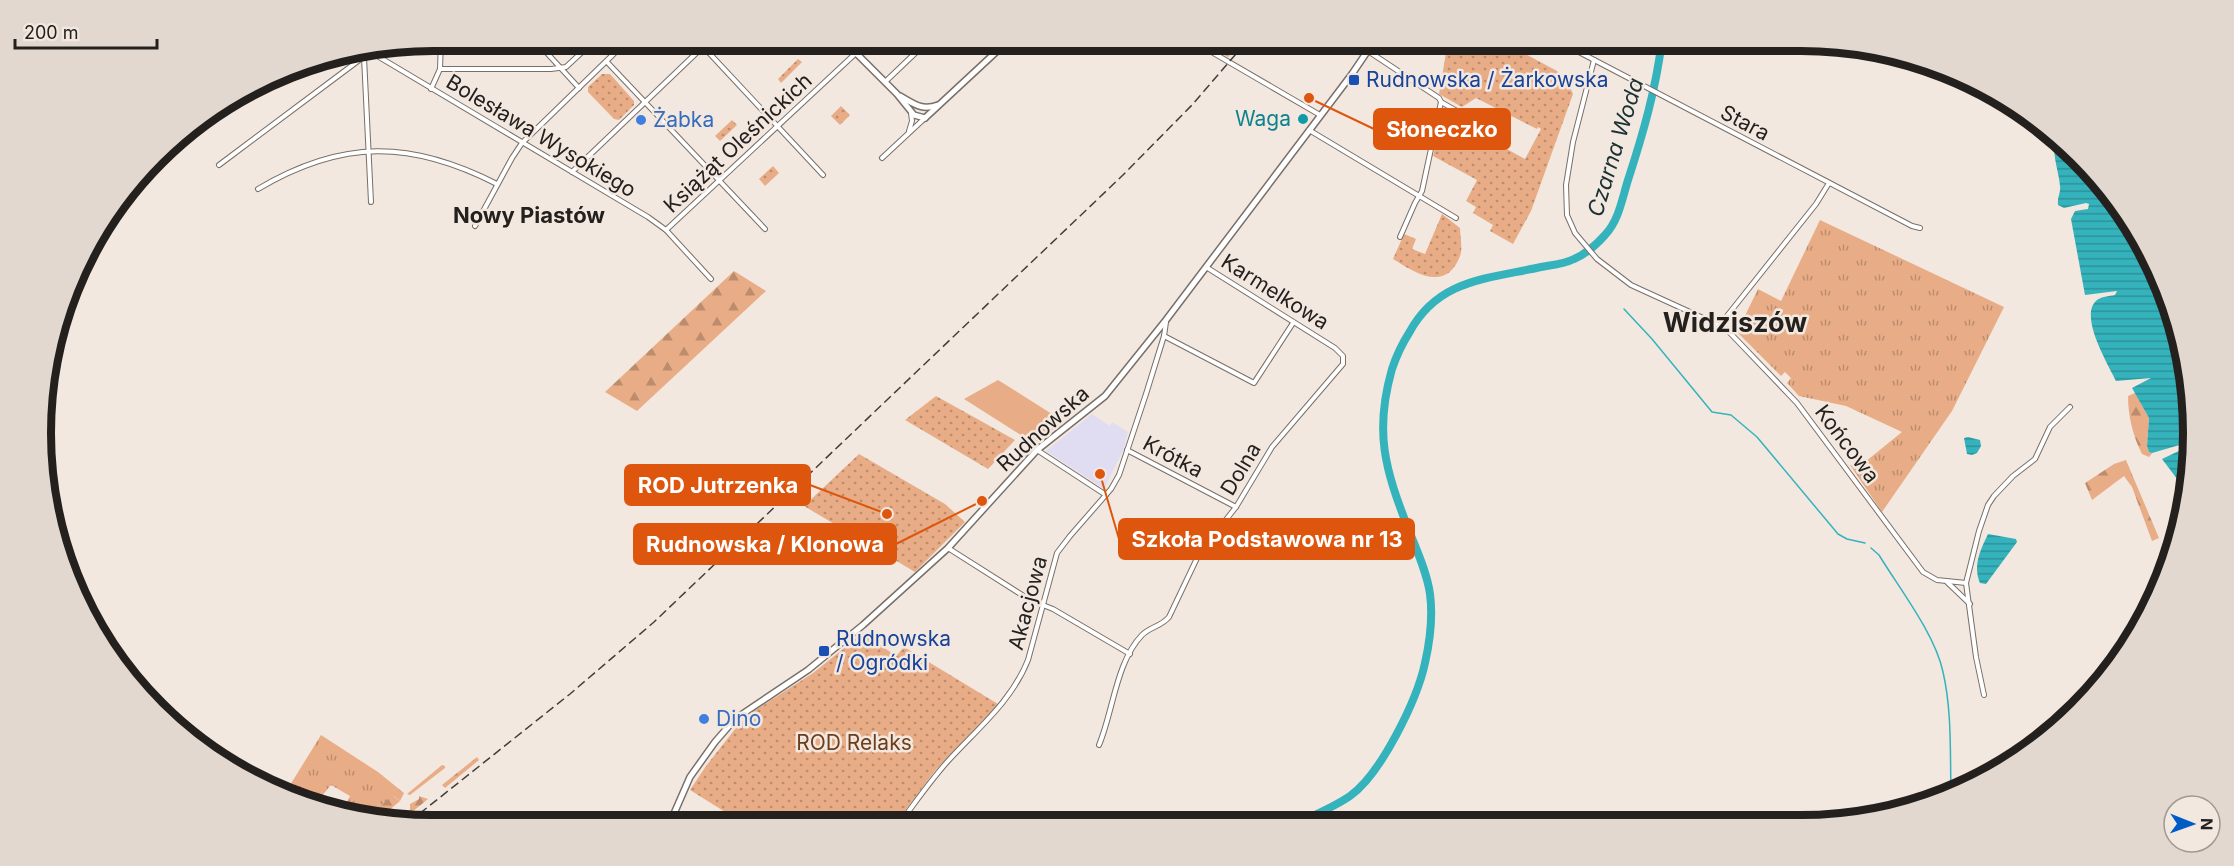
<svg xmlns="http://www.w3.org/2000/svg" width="2234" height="866" font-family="Inter,sans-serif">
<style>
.education{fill:#e0ddf3}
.grass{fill:url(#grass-tufts)}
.forest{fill:url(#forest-firs)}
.park{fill:url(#park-dots)}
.pitch{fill:#e8ad86}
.water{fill:url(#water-rules)}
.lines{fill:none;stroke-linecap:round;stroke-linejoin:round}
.stream{stroke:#35b3bc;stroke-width:1.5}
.river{stroke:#35b3bc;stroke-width:8}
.minor-casing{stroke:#786f68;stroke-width:6}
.tertiary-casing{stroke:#786f68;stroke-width:8}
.secondary-casing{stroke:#786f68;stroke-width:8}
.minor{stroke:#fff;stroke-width:4}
.tertiary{stroke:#fff;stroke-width:5}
.secondary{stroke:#fff;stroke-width:5}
.rail{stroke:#433e3b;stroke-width:1.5;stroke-dasharray:9 4.5;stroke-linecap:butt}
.transit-dot{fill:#1a4fb4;stroke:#f3e8e0;stroke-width:2}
.culture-dot{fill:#0f9aa8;stroke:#f3e8e0;stroke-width:2}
.shop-dot{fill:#3f7fe0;stroke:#f3e8e0;stroke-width:2}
.labels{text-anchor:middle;stroke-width:5;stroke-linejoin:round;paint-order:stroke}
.transit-label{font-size:21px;fill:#164399;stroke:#f3e8e0;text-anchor:start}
.culture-label{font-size:21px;fill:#0d838f;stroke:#f3e8e0;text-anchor:end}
.shop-label{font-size:21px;fill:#366cbe;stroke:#f3e8e0;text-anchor:start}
.street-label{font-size:21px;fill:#24201e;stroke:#f3e8e0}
.park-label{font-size:21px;fill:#6d3e1b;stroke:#f3e8e0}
.water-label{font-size:22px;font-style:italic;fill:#1a3031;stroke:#f3e8e0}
.neighbourhood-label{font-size:22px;font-weight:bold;fill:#24201e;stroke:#f3e8e0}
.district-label{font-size:27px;font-weight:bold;fill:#24201e;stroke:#f3e8e0}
.rim{fill:none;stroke:#24201e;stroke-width:8}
.leader{fill:none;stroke:#de560d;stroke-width:2}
.callout-dot{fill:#de560d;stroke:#f3e8e0;stroke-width:2}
.callout{fill:#de560d;stroke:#de560d;stroke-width:2}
.callout-label{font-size:22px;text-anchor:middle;font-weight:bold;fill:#fff}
</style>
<defs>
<pattern id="grass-tufts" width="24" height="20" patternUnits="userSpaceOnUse" patternTransform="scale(1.5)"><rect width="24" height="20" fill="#e8ad86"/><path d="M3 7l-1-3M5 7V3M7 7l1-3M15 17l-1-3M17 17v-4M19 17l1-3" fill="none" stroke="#bc8c6d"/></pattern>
<pattern id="forest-firs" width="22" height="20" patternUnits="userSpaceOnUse" patternTransform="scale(1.5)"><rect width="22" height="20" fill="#e8ad86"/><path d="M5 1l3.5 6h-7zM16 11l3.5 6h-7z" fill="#bc8c6d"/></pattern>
<pattern id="park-dots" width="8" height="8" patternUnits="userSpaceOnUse" patternTransform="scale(1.5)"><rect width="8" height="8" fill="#e8ad86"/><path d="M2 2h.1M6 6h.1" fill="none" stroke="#bc8c6d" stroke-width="1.8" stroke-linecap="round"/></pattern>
<pattern id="water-rules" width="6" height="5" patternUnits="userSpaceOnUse" patternTransform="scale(1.5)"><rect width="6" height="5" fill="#35b3bc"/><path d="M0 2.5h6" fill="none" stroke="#2d9198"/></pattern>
</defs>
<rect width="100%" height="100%" fill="#f3e8e0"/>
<path class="education" d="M1092 414 1110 426 1112 422 1128 432 1123 451 1104 489 1046 451Z"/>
<g class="grass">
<path d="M1820 220 2004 307 1952 411 1882 512 1850 465 1860 466 1902 432 1846 406 1799 396 1787 383 1791 378 1785 372 1781 376 1737 332 1758 289 1781 301Z"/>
<path d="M321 735 378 772 404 793 400 801 394 796 382 805 376 804V807L369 808 361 816 341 813 350 796 331 785 321 797 327 801 323 808 287 790Z"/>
</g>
<g class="forest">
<path d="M734 271 766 291 637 411 605 392Z"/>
<path d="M2135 393 2149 418 2147 446 2149 452 2152 453 2149 457 2142 454C2133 436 2128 416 2128 396Z"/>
<path d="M2126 460 2159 538 2152 541 2132 487 2124 476 2092 500 2085 483 2114 464Z"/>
<path d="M477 757 479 760 445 788 442 785Z"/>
<path d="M442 765 445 766V768L410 795 407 794Z"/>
<path d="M392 795 400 801 380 818 361 816 369 807H376V803L382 805Z"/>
<path d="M419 796 428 799 401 821 395 820 410 810V804L419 799Z"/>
</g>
<g class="park">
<path d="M1211 41V40L1242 41 1228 57 1208 47Z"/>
<path d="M1448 41H1501L1557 71 1570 87 1573 94 1531 211 1513 244 1490 231 1493 225 1473 213 1476 207 1466 201 1477 180 1433 156 1443 114 1525 159 1541 129 1538 127 1537 129 1476 98 1462 107 1439 94Z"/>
<path d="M798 59 802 62 781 83 778 79Z"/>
<path d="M602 74H610L634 101V105L619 120 614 119 588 92V87Z"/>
<path d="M841 106 850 115 840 125 831 116Z"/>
<path d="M732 120 737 125 720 141 715 136Z"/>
<path d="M773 166 779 173 765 186 759 179Z"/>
<path d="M1442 214 1460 228C1460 237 1463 248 1460 256 1446 293 1415 273 1393 259L1404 234 1416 239 1412 249 1425 254Z"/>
<path d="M936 396 1015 440 988 469 905 420Z"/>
<path d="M859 454 945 504 965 522 915 572 804 506Z"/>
<path d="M863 633 896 656 904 647 998 704 934 772 895 824 746 825 690 790 706 766 739 724 751 713 813 673Z"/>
</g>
<path class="pitch" d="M998 380 1063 421 1035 444 964 399Z"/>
<g class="water">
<path d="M2057 137C2070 150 2085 161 2097 175 2170 261 2206 380 2187 492L2162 459 2185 448V446L2183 444 2152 453 2149 452 2147 446 2149 418 2132 388 2151 378 2116 381C2108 364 2078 315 2097 300 2101 297 2109 296 2115 295L2117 291 2085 295 2071 219 2075 211 2088 209 2089 204 2086 203 2064 208 2058 205C2057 197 2061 193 2060 186 2059 171 2050 151 2057 137Z"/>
<path d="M1968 437 1980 440 1981 446 1977 453 1972 455 1967 454 1964 438Z"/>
<path d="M1988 534 2016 539 2017 542 1986 584 1980 583C1973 565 1980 551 1988 534Z"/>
</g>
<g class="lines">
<g class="stream">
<path d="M1624 309 1652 339 1712 412 1731 415 1757 437 1838 534 1847 539 1865 543"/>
<path d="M1871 548 1879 555C1899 588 1935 634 1943 672 1952 711 1950 753 1951 792"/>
</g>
<path class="river" d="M1297 823C1315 815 1334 807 1350 796 1381 774 1417 700 1425 663 1430 641 1433 617 1430 594 1427 572 1416 549 1408 528 1385 469 1374 432 1392 369 1396 357 1402 344 1409 333 1438 279 1487 279 1541 267 1552 265 1564 264 1574 259 1586 254 1597 244 1605 235 1619 220 1622 199 1628 180 1643 134 1656 89 1662 40"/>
<g class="minor-casing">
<g id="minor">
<path d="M441 40 440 69H551L566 67 595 40"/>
<path d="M535 40 579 88"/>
<path d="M598 40 607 50"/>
<path d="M697 40 823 175"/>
<path d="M1191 40 1320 115"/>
<path d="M1556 40 1912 226 1920 228"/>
<path d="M369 51 648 217 666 230 711 279"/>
<path d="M1368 51 1439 98 1441 102 1494 132"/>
<path d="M364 57 371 202"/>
<path d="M1594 60 1573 142 1566 185 1567 215 1575 233 1597 259 1631 285 1725 328 1732 335 1797 403 1923 572 1937 580 1966 583"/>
<path d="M607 62 765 229"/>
<path d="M885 82 929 40"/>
<path d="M431 89 440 69"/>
<path d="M1309 130 1456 218"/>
<path d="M909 131 912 121 911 113"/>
<path d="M882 158 925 118"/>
<path d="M219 165 370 52"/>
<path d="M572 172 710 40"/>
<path d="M258 189C342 139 411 140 497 184"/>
<path d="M475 226 512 158 522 143 628 40"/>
<path d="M666 230 856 53"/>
<path d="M1400 237 1415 203 1422 191 1441 102"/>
<path d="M1719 326 1816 204 1829 183"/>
<path d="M1164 336 1254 383 1293 323"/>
<path d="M1037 450 1106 495"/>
<path d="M1127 450 1236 507"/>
<path d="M948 548 1030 600 1053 609 1130 654"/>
<path d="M1947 582 1970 604"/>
<path d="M1984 695 1976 657 1966 583 1979 531 1988 505 1994 496 2013 476 2035 459 2050 427 2070 407"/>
<path d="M1099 745C1113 712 1116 662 1142 635 1150 627 1162 626 1169 617L1199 554 1236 507 1272 447 1343 364V356L1335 348 1206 267"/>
<path d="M899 824C915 803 930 781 948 761 977 729 1012 701 1028 660L1057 553 1070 536 1111 489 1119 475 1146 394 1164 336 1166 322"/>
</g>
</g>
<g class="tertiary-casing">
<g id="tertiary">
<path d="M843 40 897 94 914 115 925 118"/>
<path d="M900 96C914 104 922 111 938 105"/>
<path d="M925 118 1009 40"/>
</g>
</g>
<g class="secondary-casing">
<path id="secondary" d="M669 825 690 777 715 742 735 719 808 670 863 625 948 548 1037 450 1105 396 1166 320 1352 74 1375 40"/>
</g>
<use href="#minor" class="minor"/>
<use href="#tertiary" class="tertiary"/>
<use href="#secondary" class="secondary"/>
<path class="rail" d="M409 822 570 694 654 622 1123 175 1192 105 1248 40"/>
</g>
<g class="transit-dot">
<rect x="1348" y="74" width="12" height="12" rx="3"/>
<rect x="818" y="645" width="12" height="12" rx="3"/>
</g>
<circle class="culture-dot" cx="1303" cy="119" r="6"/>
<g class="shop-dot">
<circle cx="641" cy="120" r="6"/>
<circle cx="704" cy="719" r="6"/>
</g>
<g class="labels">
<g class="transit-label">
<text x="1366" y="87">Rudnowska / Żarkowska</text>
<text x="836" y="646">Rudnowska<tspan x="836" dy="24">/ Ogródki</tspan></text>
</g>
<g class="culture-label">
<text x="1291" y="126">Waga</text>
</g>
<g class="shop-label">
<text x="653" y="127">Żabka</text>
<text x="716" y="726">Dino</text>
</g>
<g class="street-label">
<text transform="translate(1745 123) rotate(28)" y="7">Stara</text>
<text transform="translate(541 136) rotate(31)" y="7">Bolesława Wysokiego</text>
<text transform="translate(738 143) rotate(-43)" y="7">Książąt Oleśnickich</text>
<text transform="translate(1275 292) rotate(32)" y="7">Karmelkowa</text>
<text transform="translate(1043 429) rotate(-42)" y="7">Rudnowska</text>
<text transform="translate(1847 444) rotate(53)" y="7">Końcowa</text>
<text transform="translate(1173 457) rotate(28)" y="7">Krótka</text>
<text transform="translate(1241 469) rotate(-59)" y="7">Dolna</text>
<text transform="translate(1028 603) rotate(-75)" y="7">Akacjowa</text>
</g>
<g class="park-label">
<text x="854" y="750">ROD Relaks</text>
</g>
<g class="water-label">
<text transform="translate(1615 147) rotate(-73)" y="8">Czarna Woda</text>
</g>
<g class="neighbourhood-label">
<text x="529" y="223">Nowy Piastów</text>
</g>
<g class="district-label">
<text x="1735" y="332">Widziszów</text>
</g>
</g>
<path d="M0 0H2234V866H0ZM433 51H1801A382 382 0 0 1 2183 433V433A382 382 0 0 1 1801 815H433A382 382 0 0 1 51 433V433A382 382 0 0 1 433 51Z" fill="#e2d8d0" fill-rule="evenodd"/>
<path class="rim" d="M433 51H1801A382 382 0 0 1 2183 433V433A382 382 0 0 1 1801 815H433A382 382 0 0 1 51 433V433A382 382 0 0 1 433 51Z"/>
<path class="leader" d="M1309 98L1374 129M887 514L810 485M1100 474L1119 539M982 501L896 544"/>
<g class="callout-dot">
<circle cx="1309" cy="98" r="6"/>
<circle cx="887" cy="514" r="6"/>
<circle cx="1100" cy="474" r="6"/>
<circle cx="982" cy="501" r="6"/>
</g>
<g class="callout">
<rect x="1374" y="109" width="136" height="40" rx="6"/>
<rect x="625" y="465" width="185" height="40" rx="6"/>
<rect x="1119" y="519" width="295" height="40" rx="6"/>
<rect x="634" y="524" width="262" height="40" rx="6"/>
</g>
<g class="callout-label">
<text x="1442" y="137">Słoneczko</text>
<text x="718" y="493">ROD Jutrzenka</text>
<text x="1267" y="547">Szkoła Podstawowa nr 13</text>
<text x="765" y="552">Rudnowska / Klonowa</text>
</g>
<g transform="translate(2192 824) rotate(91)"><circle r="28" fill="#f3e8e0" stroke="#a09892" stroke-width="1.5"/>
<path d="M0-4.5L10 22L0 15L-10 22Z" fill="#005cc5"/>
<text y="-9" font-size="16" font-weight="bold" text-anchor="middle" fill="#24201e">N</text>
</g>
<path d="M15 39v9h142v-9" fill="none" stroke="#24201e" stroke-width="3"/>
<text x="24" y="39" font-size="18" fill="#24201e" stroke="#f3e8e0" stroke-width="4.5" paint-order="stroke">200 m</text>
</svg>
